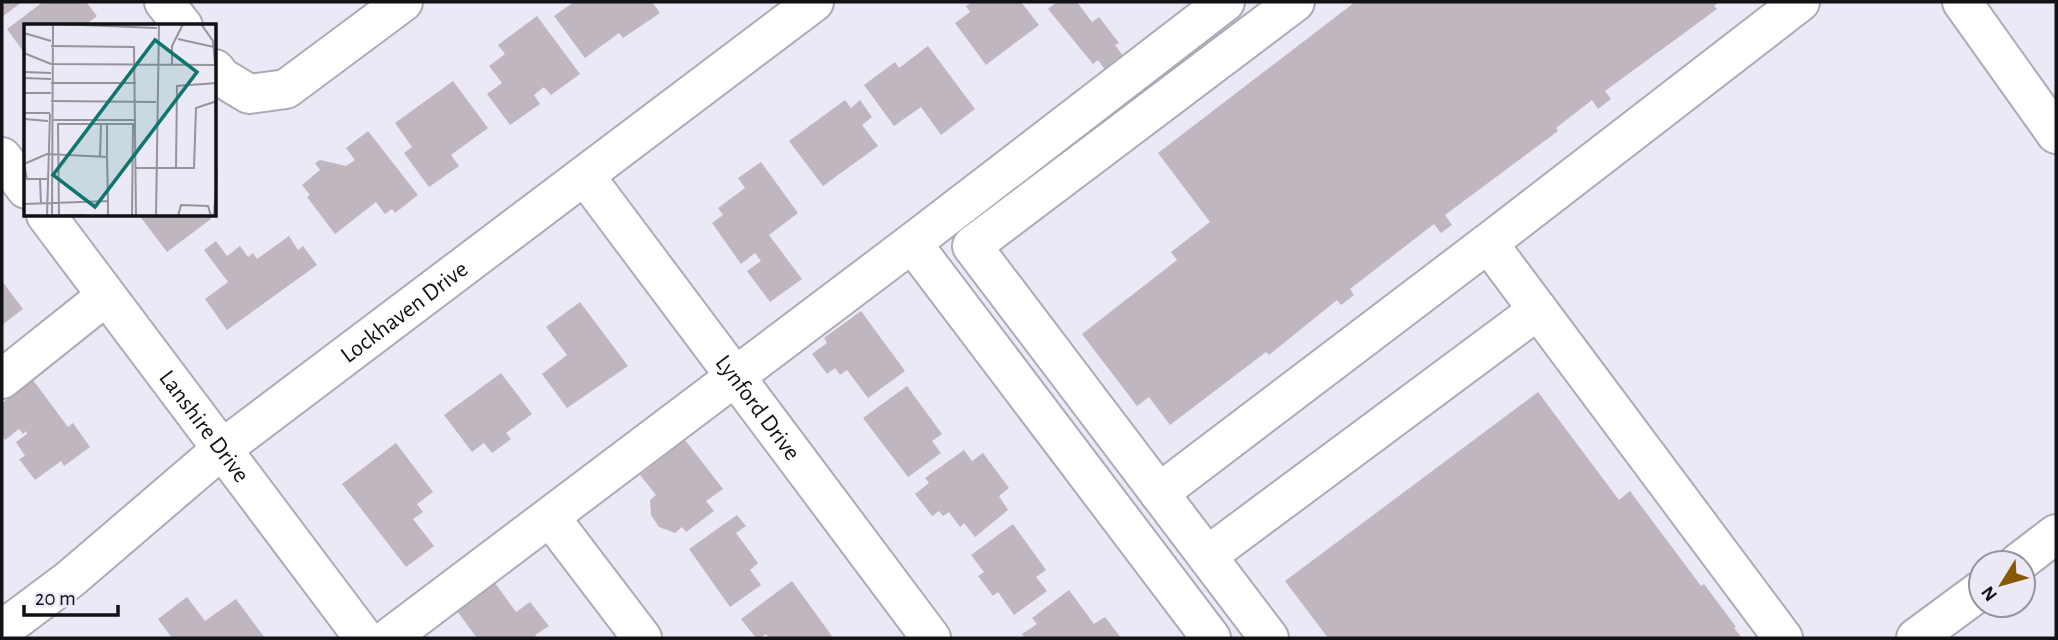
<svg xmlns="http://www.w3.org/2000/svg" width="2058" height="640" font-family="'Alegreya Sans',sans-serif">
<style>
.building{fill:#bfb6c0}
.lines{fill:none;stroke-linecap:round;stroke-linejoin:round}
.minor-casing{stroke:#acaab6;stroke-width:42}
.minor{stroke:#fff;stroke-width:38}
.labels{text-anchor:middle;stroke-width:5;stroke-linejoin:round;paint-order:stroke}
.street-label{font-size:24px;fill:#121115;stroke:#ece9f6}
.inset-road{fill:none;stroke:#95939c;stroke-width:2}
.view{fill:#0f766e;fill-opacity:0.15;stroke:#0f766e;stroke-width:3.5}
.inset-edge{fill:none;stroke:#121115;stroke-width:3.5}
</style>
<rect width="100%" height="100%" fill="#ece9f6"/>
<g class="building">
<path d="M2 2H22L2 17Z"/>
<path d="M43 2H86L97 16 84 26H26V55L7 29Z"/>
<path d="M574 2H652L660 13 623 38 619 33 585 58 554 16Z"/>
<path d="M972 2H1021L1039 25 986 65 955 23 970 12 966 6Z"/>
<path d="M1057 2H1077L1092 22 1099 17 1119 43 1115 45 1124 57 1106 71 1098 60 1093 64 1048 9Z"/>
<path d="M1355 2H1719L1714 6 1717 9 1605 91 1611 99 1598 109 1592 100 1556 128 1558 131 1445 215 1452 225 1441 233 1434 224 1350 289 1354 295 1341 305 1337 300 1269 355 1266 352 1170 425 1149 397 1137 406 1082 334 1177 260 1171 252 1210 222 1158 153Z"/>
<path d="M537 16 580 74 551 95 544 87 534 95 540 104 510 125 487 94 502 83 489 66 505 54 498 45Z"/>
<path d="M928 46 975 109 941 135 921 107 894 126 864 85 895 62 899 68Z"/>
<path d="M453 81 488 128 451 155 459 166 429 187 404 153 412 147 395 123Z"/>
<path d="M845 100 851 108 860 100 872 117 862 125 878 146 823 186 789 141Z"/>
<path d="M368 131 418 195 395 213 392 209 385 214 376 202 335 234 307 197 310 195 302 185 320 170 315 163 320 160 346 166 355 160 346 148Z"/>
<path d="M761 162 798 213 769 235 802 279 770 302 747 271 761 261 755 253 741 264 712 223 723 215 718 208 745 188 738 178Z"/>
<path d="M139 215H209L211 219 167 252Z"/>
<path d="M289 236 298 250 303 246 317 265 227 330 205 299 228 282 204 250 216 241 227 256 240 246 248 257 253 253 257 259Z"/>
<path d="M2 281 23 309 2 325Z"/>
<path d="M580 302 628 366 567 408 542 374 567 355 546 327Z"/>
<path d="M861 311 905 371 868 398 847 370 840 375 835 368 827 374 812 354 827 343 824 338Z"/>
<path d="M501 373 532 414 506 433 511 439 492 453 484 443 472 452 444 415Z"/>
<path d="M33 380 68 427 73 423 90 447 64 466 61 461 35 480 19 459 25 456 16 442 27 434 26 431 23 434 19 429 5 440 2 435V403Z"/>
<path d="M907 386 942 434 932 441 941 453 908 477 863 418Z"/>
<path d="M1538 392 1619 500 1630 491 1701 586 1704 584 1736 627 1734 628 1742 638H1328L1285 581Z"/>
<path d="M685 440 723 489 706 501 714 511 686 532 682 527 675 533 659 527 651 515 650 500 656 495 640 475Z"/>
<path d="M396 443 433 492 417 504 423 512 413 519 434 546 406 567 342 484Z"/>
<path d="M964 450 972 461 983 453 1009 488 999 496 1008 510 975 537 964 523 960 527 949 512 943 516 939 511 932 516 915 494 929 483 925 478Z"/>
<path d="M737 515 746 526 736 533 758 563 750 570 761 585 730 607 689 549Z"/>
<path d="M1013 524 1046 570 1036 577 1047 591 1014 615 998 592 993 596 978 576 984 572 971 555Z"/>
<path d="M792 581 829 632 833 638H769L766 634 760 638H756L741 619Z"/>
<path d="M495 583 516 612 530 602 549 626 535 635 538 638H477L457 611Z"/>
<path d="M1069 590 1094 624 1105 617 1121 638H1025L1022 634 1037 624 1032 618Z"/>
<path d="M187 597 205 621 236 599 265 638H172L158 619Z"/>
</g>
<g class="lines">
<g class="minor-casing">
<g id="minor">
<path d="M164 2 183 26"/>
<path d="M1962 2 2056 134"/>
<path d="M215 69 221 77 249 94 286 89 403 2"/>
<path d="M2 157 26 189"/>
<path id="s1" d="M585 176 931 638"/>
<path id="s2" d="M46 215 364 638"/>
<path d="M912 243 1211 638"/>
<path d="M1488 243 1800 2"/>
<path d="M2 379 106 296"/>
<path d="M1159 493 1488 243 1783 638"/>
<path d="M550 517 642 638"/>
<path d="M1207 556 1538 310"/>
<path d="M2018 563 2056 534"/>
<path id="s3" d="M2 630 69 580 222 449 814 2"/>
<path d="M389 638 912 243 1225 2"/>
<path d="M1269 638 972 246 1295 2"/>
<path d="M1916 638 1981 590"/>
</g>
</g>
<use href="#minor" class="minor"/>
</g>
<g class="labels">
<g class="street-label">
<text dy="8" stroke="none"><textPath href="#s3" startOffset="513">Lockhaven Drive</textPath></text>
<text dy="8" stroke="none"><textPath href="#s1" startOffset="289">Lynford Drive</textPath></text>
<text dy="8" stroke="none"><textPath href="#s2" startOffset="264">Lanshire Drive</textPath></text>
</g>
</g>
<g transform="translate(24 24)">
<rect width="192" height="192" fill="#ece9f6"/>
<path class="inset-road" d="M33 0 133 4M177 0 189 17 191 40M0 9 27 17M154 15 190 23M27 22 110 23 112 192M0 29 27 40 193 41M148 40V22L159 0M0 48 27 49M0 54 27 55M27 59H112M0 69H27M27 77 132 78M0 89H26M0 95 24 97M28 96H112M76 133 77 100M83 133 84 177M0 140 23 130 83 133V100M0 140 3 155H23M112 144H170L172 84 193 77M152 144 153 62 193 59M16 155 17 180M0 180 84 177V192M23 192 26 90M28 192 29 0M28 192 60 191M35 192 34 100H109L108 192M132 192 135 0M154 192 157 181 184 182 187 192M190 192 193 145"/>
<path class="view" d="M131 16 173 48 71 183 29 151Z"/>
<rect width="192" height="192" class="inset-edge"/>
</g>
<rect width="2058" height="640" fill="none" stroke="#121115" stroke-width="7"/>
<g transform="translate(2002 584) rotate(233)"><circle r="33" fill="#ece9f6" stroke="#95939c" stroke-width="2"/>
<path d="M0-5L12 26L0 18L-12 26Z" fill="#885800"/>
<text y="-10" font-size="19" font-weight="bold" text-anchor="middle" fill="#121115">N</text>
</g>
<path d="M24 605v10h94v-10" fill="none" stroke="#121115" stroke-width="3.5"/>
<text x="35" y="605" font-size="21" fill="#121115" stroke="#ece9f6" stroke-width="5" paint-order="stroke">20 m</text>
</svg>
